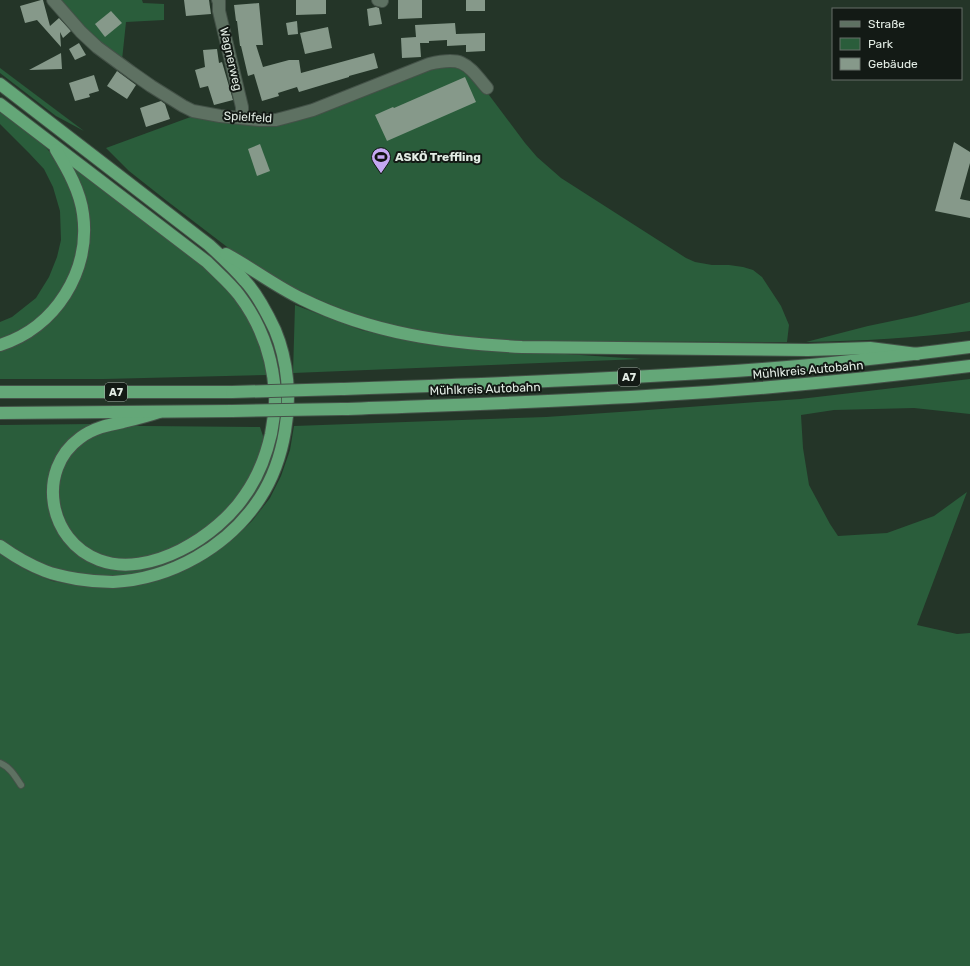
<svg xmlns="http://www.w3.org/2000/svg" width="970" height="966" font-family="Rubik,sans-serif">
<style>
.green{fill:#2a5d3b}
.building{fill:#86998a}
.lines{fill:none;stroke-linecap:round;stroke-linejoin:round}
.lane-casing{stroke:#445248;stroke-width:8}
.street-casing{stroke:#445248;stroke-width:14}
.highway-casing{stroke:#445248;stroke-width:14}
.lane{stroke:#5e7162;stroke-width:6}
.street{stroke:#5e7162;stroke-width:12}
.highway{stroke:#64a778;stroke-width:12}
.highway-bridge-casing{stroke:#445248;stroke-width:14;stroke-linecap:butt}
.highway-bridge{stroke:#64a778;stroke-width:12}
.labels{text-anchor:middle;stroke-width:4;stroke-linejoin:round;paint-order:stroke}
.shield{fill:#131a15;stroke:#a4ada6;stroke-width:1}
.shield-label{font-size:11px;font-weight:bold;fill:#e2ece4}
.street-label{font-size:12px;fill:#e2ece4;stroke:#131a15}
.poi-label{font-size:12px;font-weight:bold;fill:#e2ece4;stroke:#131a15;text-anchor:start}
</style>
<rect width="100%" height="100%" fill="#243528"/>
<g class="green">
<path d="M59 0H142L143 3 164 4V20L126 22 122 60 90 35Z"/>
<path d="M439 66H457L480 83 525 143 537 157 561 178 686 258 695 262 712 265H729L743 267 753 270 762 277 781 306 789 325 787 342 514 341 454 337 403 328 353 314 298 291 269 275 235 253 167 201 129 171 106 148 196 115 246 124Z"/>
<path d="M0 68 84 131 56 116 0 73Z"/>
<path d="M0 109C17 123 40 138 53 156 63 171 72 188 76 205 89 264 56 319 0 339V322L12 317 36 298 49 277 57 257 61 240 60 211 53 187 44 169 29 153 0 124Z"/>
<path d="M66 159 185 251 221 282 244 310 262 347 267 375 104 379H0V350L36 333 87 248Z"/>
<path d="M970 302V331C916 338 861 341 806 342L868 326 916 316Z"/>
<path d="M295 305 361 330 430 345 641 359 293 373Z"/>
<path d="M970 379V414L914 408 834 410 801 415 803 448 809 485 830 524 838 536 887 533 934 516 967 492 917 625 957 634 970 633V966H0V554L28 571 52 581 81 586 117 587 151 580 182 571 207 558 232 540 252 521 270 498 281 476 290 450 294 426 546 417 634 411 800 399Z"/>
<path d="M94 424 76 436 48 497 87 560 105 568 124 570 145 569 164 563 224 526 277 426H282L276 452 262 488 227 530 192 555 162 568 120 577 84 576 45 567 0 541V425Z"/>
<path d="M130 426H145L260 427 265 442 248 484 222 516 186 543 148 559 118 561 87 550 68 530 57 493 62 469 73 450 93 434Z"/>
</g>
<g class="building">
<path d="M41 0H43L50 26 59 18 71 31 63 38 60 32 61 47 37 20 25 23 20 6Z"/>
<path d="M184 0H209L211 14 186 16Z"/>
<path d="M296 0H326V14L296 15Z"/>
<path d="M398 0H422V18L398 19Z"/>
<rect x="466" y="0" width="19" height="11"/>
<path d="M259 3 263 45H256L263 67 289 60H299L301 73 374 53 378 68 349 76V77L299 92 297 87 278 93 279 96 262 101 254 74 248 76 241 46H240L237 21H236L234 5Z"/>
<path d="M376 7 379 8 382 24 369 26 367 9Z"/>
<path d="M111 11 122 23 105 37 95 24Z"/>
<path d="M297 21 298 34 288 35 286 23Z"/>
<path d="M455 23 456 34 485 33V51L466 52V45L447 46V40L429 41V43H420L421 57 402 58 401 38 416 37 415 25Z"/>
<path d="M328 27 332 48 305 54 300 33Z"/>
<path d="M79 43 86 55 75 60 69 49Z"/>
<path d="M217 49 219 63 222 62 233 100 214 105 208 86 200 88 195 70 205 67 203 50Z"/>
<path d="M61 53 62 69 29 70Z"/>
<path d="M117 71 136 85 127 99 107 86Z"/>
<path d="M94 75 99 91 89 94 90 97 75 101 69 83Z"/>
<path d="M465 77 476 102 387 141 375 115 393 107 394 108Z"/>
<path d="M161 101 165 104 170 119 146 127 140 108Z"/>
<path d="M954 142 970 152V163L960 199 970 201V218L935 211Z"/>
<path d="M260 144 270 171 257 176 248 149Z"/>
</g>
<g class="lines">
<g class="lane-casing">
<path id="lane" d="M0 763C10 767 15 776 21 785"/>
</g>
<g class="street-casing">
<g id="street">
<path d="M53 0 81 32 97 47 131 72 151 86 183 106 193 111 220 116 260 120H276L295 115 313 110 429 64C463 56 466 63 487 88"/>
<path d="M218 0 219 1V11L242 107V118"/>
<path d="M378 0 382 1"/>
</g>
</g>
<g class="highway-casing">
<g id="highway">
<path d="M0 84 209 245C221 256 234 268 245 281 258 295 267 313 275 330 288 361 291 398 285 431 281 455 273 478 260 498 228 547 171 579 113 582 101 582 89 581 77 579 66 577 55 575 45 571 29 565 14 556 0 546"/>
<path d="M0 104 207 262C218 273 230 283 239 295 261 324 273 359 275 394 276 408 273 421 271 434 266 456 258 477 245 495 218 536 149 579 99 560 48 541 36 470 80 438 93 428 108 425 123 422 135 419 147 416 159 412"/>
<path d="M226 254C252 268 275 286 302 299 373 334 444 343 522 347L808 350 870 348 917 354"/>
<path d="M0 345C55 328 91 271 83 214 80 191 68 170 56 150"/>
<path d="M341 389C481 384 622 379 762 369 831 364 901 356 970 347"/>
<path d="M0 392H232"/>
<path d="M342 409C448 405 555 402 661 395 764 389 867 379 970 366"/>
<path d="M0 413 232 411"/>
</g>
</g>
<use href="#lane" class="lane"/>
<use href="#street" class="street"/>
<use href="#highway" class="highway"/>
<g class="highway-bridge-casing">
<g id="highway-bridge">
<path d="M232 392 341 389"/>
<path d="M232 411 342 409"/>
</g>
</g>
<use href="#highway-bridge" class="highway-bridge"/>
</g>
<defs>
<g id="stadium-pin" transform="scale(1)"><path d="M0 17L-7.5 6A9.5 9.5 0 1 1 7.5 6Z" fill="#c5a7f1" stroke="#131a15"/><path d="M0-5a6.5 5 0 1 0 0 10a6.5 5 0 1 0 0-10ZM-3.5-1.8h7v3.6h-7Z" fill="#111"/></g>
</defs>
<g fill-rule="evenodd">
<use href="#stadium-pin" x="381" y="157"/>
</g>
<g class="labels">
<g class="shield">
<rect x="618" y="368" width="22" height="18" rx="3"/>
<rect x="105" y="383" width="22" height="18" rx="3"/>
</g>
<g class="shield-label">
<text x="629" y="381">A7</text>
<text x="116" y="396">A7</text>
</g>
<g class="street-label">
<text transform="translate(231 59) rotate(77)" y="4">Wagnerweg</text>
<text transform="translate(248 117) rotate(3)" y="4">Spielfeld</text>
<text transform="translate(808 370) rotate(-5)" y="4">Mühlkreis Autobahn</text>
<text transform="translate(485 389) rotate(-2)" y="4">Mühlkreis Autobahn</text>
</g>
<g class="poi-label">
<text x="395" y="161">ASKÖ Treffling</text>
</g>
</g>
<rect x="832" y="8" width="130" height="72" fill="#131a15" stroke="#666e68"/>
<rect x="840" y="21" width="20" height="6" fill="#5e7162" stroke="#666e68"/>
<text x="868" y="28" font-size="12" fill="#e2ece4">Straße</text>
<rect x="840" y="38" width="20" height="12" fill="#2a5d3b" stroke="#666e68"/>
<text x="868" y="48" font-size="12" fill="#e2ece4">Park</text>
<rect x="840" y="58" width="20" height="12" fill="#86998a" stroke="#666e68"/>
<text x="868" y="68" font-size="12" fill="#e2ece4">Gebäude</text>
</svg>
